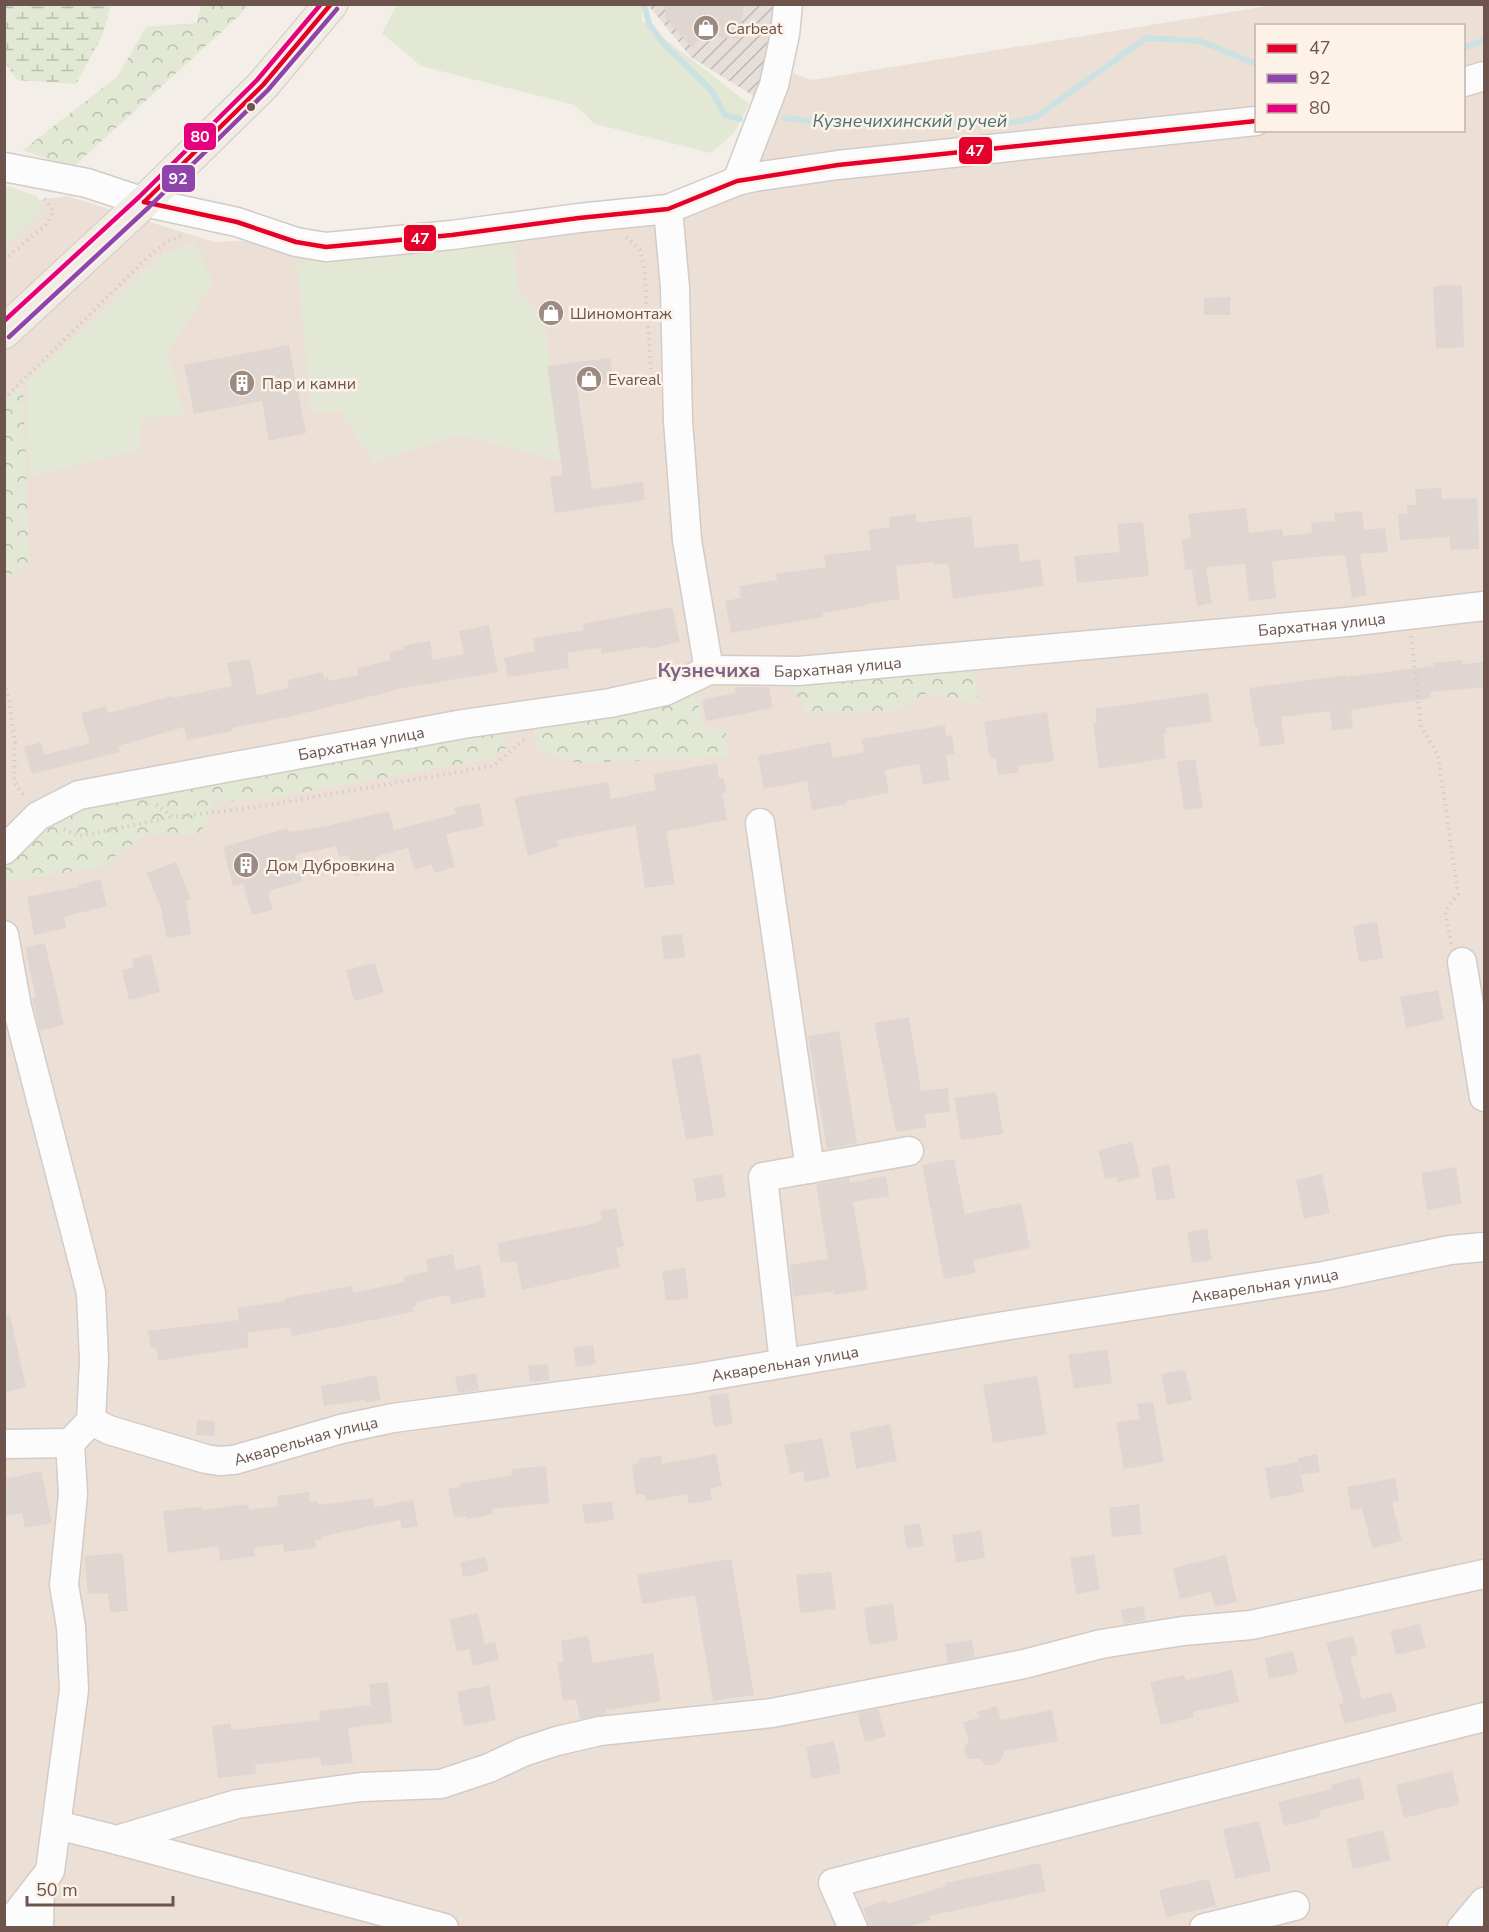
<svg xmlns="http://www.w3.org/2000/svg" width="1489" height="1932" font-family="'Nunito Sans',sans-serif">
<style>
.residential{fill:#ece0d6;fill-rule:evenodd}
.industrial{fill:url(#industrial-furrows)}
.green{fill:#e2e8d4}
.forest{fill:url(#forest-crowns)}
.wetland{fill:url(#wetland-marsh)}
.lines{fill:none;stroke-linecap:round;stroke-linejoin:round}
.stream{stroke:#cce2e2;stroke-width:6}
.building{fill:#dfd6d1}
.minor-casing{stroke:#d2cbc7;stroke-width:31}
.major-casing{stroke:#d3cac6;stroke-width:35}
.path{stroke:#d4cdca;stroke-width:4;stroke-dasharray:1.5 4.5;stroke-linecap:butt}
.minor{stroke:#fdfcfc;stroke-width:28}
.major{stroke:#f0ebe5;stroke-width:33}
.bus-1-casing{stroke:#fcf2e8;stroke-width:9}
.bus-2-casing{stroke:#fcf2e8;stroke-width:9}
.bus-3-casing{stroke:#fcf2e8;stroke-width:9}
.bus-1{stroke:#e4002b;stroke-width:4.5}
.bus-2{stroke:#8e44ad;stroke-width:4.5}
.bus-3{stroke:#e5007d;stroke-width:4.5}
.bus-dot{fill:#6d554d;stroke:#fcf2e8;stroke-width:2}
.labels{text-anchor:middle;stroke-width:5;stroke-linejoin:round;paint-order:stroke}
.poi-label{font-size:16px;fill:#6d554d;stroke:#fcf2e8;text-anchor:start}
.street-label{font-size:16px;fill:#6d554d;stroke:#fcf2e8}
.water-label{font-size:18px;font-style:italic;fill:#477377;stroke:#fcf2e8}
.quarter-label{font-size:20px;font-weight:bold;fill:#7a6589;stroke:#fcf2e8}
.line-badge{stroke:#fcf2e8;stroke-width:2}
.badge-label{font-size:16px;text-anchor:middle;font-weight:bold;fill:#fff}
</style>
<defs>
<pattern id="industrial-furrows" width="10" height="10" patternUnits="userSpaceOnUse" patternTransform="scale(1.5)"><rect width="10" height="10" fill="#e5ded9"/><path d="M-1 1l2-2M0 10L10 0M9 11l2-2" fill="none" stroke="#beb7b2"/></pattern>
<pattern id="forest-crowns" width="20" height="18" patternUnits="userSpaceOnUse" patternTransform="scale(1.5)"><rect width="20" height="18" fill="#e2e8d4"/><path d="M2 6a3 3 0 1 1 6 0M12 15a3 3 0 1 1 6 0" fill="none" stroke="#bbbfae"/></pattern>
<pattern id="wetland-marsh" width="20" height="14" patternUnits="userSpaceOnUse" patternTransform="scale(1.5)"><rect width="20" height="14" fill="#e2e8d4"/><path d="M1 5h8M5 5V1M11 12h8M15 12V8" fill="none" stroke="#bbbfae"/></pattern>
</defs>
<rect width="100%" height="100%" fill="#f3eee8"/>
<path class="residential" d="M1274 5H1484V1927L5 1928V197L23 202 67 196 214 242 339 237 688 211 759 131 783 69 812 80ZM1256 26H1464V130H1256Z"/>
<path class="industrial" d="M648 5H778L775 32 755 97 691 57Z"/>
<g class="green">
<path d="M397 5H642V21L749 104 734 133 711 153 595 124 575 105 421 66 382 33Z"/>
<path d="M5 186H9L38 197 42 209 35 220 5 247Z"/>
<path d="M194 242 213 282 168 353 184 416 142 418 138 450 29 477 26 382 163 254Z"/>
<path d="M513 243 519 292 544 317 563 462 461 435 374 462 340 411 311 412 297 263Z"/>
</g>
<g class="forest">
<path d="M201 5H248L240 15 72 168 23 150 117 77 146 27 197 23Z"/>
<path d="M23 385 29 564 5 577V401Z"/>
<path d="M973 660 979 704 927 693 891 712 807 713 790 683Z"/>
<path d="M695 695 705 728 726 730 727 757 577 763 538 749 531 718Z"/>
<path d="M505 729 506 748 490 759 271 798 214 802 200 834 145 835 101 867 5 882 7 856 51 815 87 798Z"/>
</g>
<path class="wetland" d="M4 5 5 4 111 5 102 36 76 84 17 80 5 62Z"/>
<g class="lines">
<g class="stream">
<path d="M644 4 649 24 664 44 711 90 725 115 740 119"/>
<path d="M1464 48 1484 40"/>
<path d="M785 118 838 124 1015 122 1036 117 1146 38 1200 41 1256 64"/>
</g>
</g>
<g class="building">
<path d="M665 4H744L739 39 702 36 692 48 665 17Z"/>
<path d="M1462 285 1464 347 1436 349 1433 286Z"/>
<path d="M1230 297V315H1204V298Z"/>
<path d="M289 345 306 433 269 441 262 401 194 414 184 365Z"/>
<path d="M610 358 614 383 577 387 592 489 643 482 645 500 555 513 550 477 563 475 547 366Z"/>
<path d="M1441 488 1442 499 1477 498 1479 549 1450 550V537L1400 540 1398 514H1407V505H1416L1415 489Z"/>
<path d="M1246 508 1249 533 1282 529 1283 536 1312 533 1311 523 1335 521 1334 513 1362 511 1364 530 1385 528 1388 552 1360 554 1367 595 1352 598 1345 556 1338 555 1272 561 1276 598 1249 601 1245 564 1208 567 1206 568 1212 603 1197 606 1192 570H1185L1182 539 1191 538 1188 514Z"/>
<path d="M915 514 917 523 971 516 975 548 1018 543 1020 562 1040 559 1044 586 953 599 948 563 933 565V562L896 566 900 599 865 604V606L823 613V617L731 633 725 601 741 598 739 586 777 580 776 574 826 567 824 555 871 550 868 530 890 527 889 517Z"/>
<path d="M1143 522 1149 576 1077 583 1074 556 1120 552 1117 524Z"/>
<path d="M672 607 680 642 649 649V646L602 654 601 648 567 653 569 668 508 677 504 658 535 651 533 638 584 630 583 624Z"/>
<path d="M489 625 498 672 408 687 289 717 232 728V731L187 740 184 727 118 746 120 752 32 774 24 747 41 742 44 755 90 743 81 713 106 706 108 713 172 696V698L232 686 227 663 250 659 257 695 289 688 287 680 323 672 324 678 328 677 329 681 358 675 357 668 391 660 390 652 404 649 403 646 430 641 433 660 464 654 459 631Z"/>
<path d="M1462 660 1463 664 1485 662V687L1430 692 1431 698 1351 710 1353 728 1332 731 1330 711 1281 717 1285 744 1260 747 1257 726H1255L1249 688 1346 675V677L1434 666 1433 663Z"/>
<path d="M734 687H769L773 708 706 721 702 700 736 693Z"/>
<path d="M1208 693 1212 722 1166 728 1167 733 1163 734 1166 758 1099 769 1093 723H1097L1095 709Z"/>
<path d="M1047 712 1054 761 1018 766 1019 772 998 775 996 758H990L984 722Z"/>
<path d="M945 725 946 736 952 735 955 754 946 756 950 780 923 785 919 764 885 770 889 793 846 801 847 804 812 810 807 781 764 789 758 756 830 742 833 758 864 752 862 739Z"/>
<path d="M1195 759 1203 808 1184 810 1177 762Z"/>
<path d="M717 763 719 778H724L726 793H722L727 820 666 831 675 884 645 888 635 825 557 840 559 846 528 856 514 798 608 782 611 799 656 790 653 774Z"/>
<path d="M480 803 484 826 446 834 455 867 434 873 432 865 414 869 408 848 375 857 378 870 354 876 349 855 339 857 336 846 295 855 302 882 271 890V892L268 893 273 910 252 915 243 884 233 887 223 847 288 828 289 832 327 826 389 811 394 830 456 814 454 808Z"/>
<path d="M176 862 191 899 186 901 191 934 167 938 161 908 147 873Z"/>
<path d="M100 879 107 906 64 917 66 928 34 935 27 897 79 887 78 885Z"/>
<path d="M1377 922 1383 958 1359 962 1353 926Z"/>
<path d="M682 934 685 957 664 960 661 936Z"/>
<path d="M45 943 64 1025 40 1031 32 999 36 998 25 947Z"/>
<path d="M151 954 160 992 129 1000 122 970 134 967 132 959Z"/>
<path d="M375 963 384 993 354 1001 346 970Z"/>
<path d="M1438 990 1444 1020 1406 1028 1400 997Z"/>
<path d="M909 1017 921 1091 948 1088 950 1112 924 1114 927 1127 896 1132 874 1023Z"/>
<path d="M839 1031 857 1143 827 1149 808 1036Z"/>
<path d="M700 1054 714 1135 686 1140 671 1059Z"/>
<path d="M996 1092 1003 1134 961 1140 954 1098Z"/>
<path d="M1132 1142 1140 1177 1118 1182 1117 1177 1105 1179 1098 1150Z"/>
<path d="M954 1159 965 1214 1021 1203 1030 1248 973 1260 976 1273 944 1279 922 1165Z"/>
<path d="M1169 1164 1175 1198 1157 1201 1151 1168Z"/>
<path d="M1456 1167 1462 1204 1427 1210 1421 1173Z"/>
<path d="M722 1174 726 1197 697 1202 693 1179Z"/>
<path d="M1322 1174 1330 1213 1304 1219 1296 1180Z"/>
<path d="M886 1176 889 1196 853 1202 868 1289 834 1295 833 1291 793 1297 790 1265 828 1259 816 1184 849 1178 850 1183Z"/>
<path d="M616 1208 624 1246 616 1248 620 1267 522 1290 516 1261 501 1263 497 1243 588 1225 602 1220 600 1211Z"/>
<path d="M1207 1229 1212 1260 1192 1263 1187 1232Z"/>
<path d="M453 1254 456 1270 480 1265 486 1297 451 1304 449 1295 416 1302 417 1306 412 1308 413 1312 292 1336 290 1327 247 1333 249 1347 158 1361 156 1347 151 1348 148 1331 239 1320 237 1308 285 1301V1298L352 1286 353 1293 405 1282 404 1276 428 1271 426 1259Z"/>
<path d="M685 1268 689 1298 666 1301 662 1271Z"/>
<path d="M10 1315 26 1387 7 1392 4 1381V1316Z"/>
<path d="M593 1345 596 1364 576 1367 573 1348Z"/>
<path d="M1107 1349 1112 1383 1074 1389 1068 1355Z"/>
<path d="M548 1364 550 1380 530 1382 528 1366Z"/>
<path d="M1185 1370 1192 1400 1167 1405 1161 1374Z"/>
<path d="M476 1373 479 1390 458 1393 455 1377Z"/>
<path d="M376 1375 381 1400 365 1403 364 1400 324 1406 321 1386Z"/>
<path d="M1037 1376 1047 1434 993 1443 983 1385Z"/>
<path d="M728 1393 733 1424 714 1427 709 1396Z"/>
<path d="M1153 1402 1164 1462 1124 1469 1116 1423 1140 1419 1137 1404Z"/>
<path d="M197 1420 215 1421 214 1436 196 1435Z"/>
<path d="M890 1424 897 1461 856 1469 850 1432Z"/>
<path d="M822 1438 830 1477 805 1482 803 1471 790 1474 784 1445Z"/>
<path d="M716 1454 722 1486 710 1489 712 1500 689 1504 687 1494 646 1501 645 1494 636 1495 632 1464 639 1463 638 1459 661 1455 662 1464Z"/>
<path d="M1317 1454 1320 1472 1301 1475 1298 1458Z"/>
<path d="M1298 1462 1304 1492 1270 1499 1265 1468Z"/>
<path d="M546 1466 549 1503 492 1509 493 1514 467 1519 466 1516 454 1518 448 1489 461 1487 460 1484 512 1475 511 1469Z"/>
<path d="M41 1471 52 1523 25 1528 22 1513 4 1516V1479Z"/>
<path d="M1395 1478 1399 1501 1392 1503 1402 1541 1372 1548 1362 1508 1351 1510 1347 1487Z"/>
<path d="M309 1492 310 1502 318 1501 319 1505 373 1498 375 1507 413 1500 418 1526 402 1529 400 1520 323 1536V1539L315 1540 316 1548 284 1552 283 1544 254 1548 255 1556 220 1561 218 1546 168 1553 163 1511 201 1507 202 1510 248 1504 249 1510 278 1506 277 1496Z"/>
<path d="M612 1501 614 1520 585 1524 582 1505Z"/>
<path d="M1139 1504 1142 1534 1112 1537 1109 1508Z"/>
<path d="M920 1523 924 1546 907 1549 903 1526Z"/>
<path d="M981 1530 985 1558 956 1563 952 1535Z"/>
<path d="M123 1553 128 1611 110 1612 108 1593 88 1594 84 1556Z"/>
<path d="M1094 1554 1100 1590 1076 1594 1070 1558Z"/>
<path d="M1226 1555 1237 1602 1215 1607 1211 1592 1180 1599 1173 1568Z"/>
<path d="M486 1557 489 1571 463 1577 460 1562Z"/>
<path d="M731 1559 754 1695 713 1701 695 1595 642 1604 637 1575Z"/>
<path d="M831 1572 836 1609 800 1613 796 1575Z"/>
<path d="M893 1603 898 1640 869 1645 864 1608Z"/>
<path d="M1143 1606 1146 1620 1124 1624 1121 1610Z"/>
<path d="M478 1613 485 1644 495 1642 499 1660 473 1666 469 1649 457 1652 449 1619Z"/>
<path d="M1420 1624 1426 1648 1396 1655 1390 1631Z"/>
<path d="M588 1636 593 1663 653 1653 661 1701 606 1710 607 1714 580 1719 576 1699 563 1701 557 1663 564 1661 561 1641Z"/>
<path d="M1353 1636 1358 1655 1350 1657 1362 1699 1392 1692 1397 1711 1344 1724 1339 1704 1344 1703 1326 1643Z"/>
<path d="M972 1640 975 1657 948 1662 945 1644Z"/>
<path d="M1293 1651 1298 1673 1269 1679 1265 1658Z"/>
<path d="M1232 1670 1239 1702 1193 1712 1194 1717 1161 1725 1150 1682 1184 1675 1186 1680Z"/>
<path d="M388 1682 392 1722 348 1728 353 1763 322 1766 320 1757 255 1765 256 1774 218 1778 212 1726 231 1723V1730L320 1720 319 1711 371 1705 369 1684Z"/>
<path d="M489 1685 496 1720 464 1726 457 1692Z"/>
<path d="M997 1706 1001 1720 1052 1710 1058 1741 1005 1751 1000 1761 994 1765H986L980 1759H969L964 1752 965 1746 969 1742 963 1722 979 1718 977 1712Z"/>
<path d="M878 1709 886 1736 865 1742 857 1713Z"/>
<path d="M834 1741 841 1773 812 1779 806 1747Z"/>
<path d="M1452 1771 1460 1804 1404 1818 1396 1785Z"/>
<path d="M1360 1777 1365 1799 1319 1811 1321 1817 1284 1826 1278 1802 1332 1789 1331 1785Z"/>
<path d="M1259 1821 1271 1871 1235 1879 1223 1829Z"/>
<path d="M1383 1830 1391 1860 1353 1869 1346 1839Z"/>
<path d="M1040 1863 1046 1891 930 1916 931 1920 906 1928H870L864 1908 886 1900 888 1904 946 1886 945 1883Z"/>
<path d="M1209 1879 1216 1906 1166 1917 1159 1890Z"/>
</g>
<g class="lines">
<g class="minor-casing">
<g id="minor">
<path d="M1464 82 1484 76"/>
<path d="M4 167 87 183 144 202 237 222 296 242 326 247 452 235 579 218 668 209 737 181 754 177 838 165 1256 121"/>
<path d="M737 181 774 85 785 34 788 4"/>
<path d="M668 209 675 288 678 421 687 540 709 670"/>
<path d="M760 823 810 1169"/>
<path id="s1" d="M4 850 38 816 79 795 463 724 610 703 665 691 709 670 798 671 1347 622 1484 606"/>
<path d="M4 935 17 1007 91 1293 94 1360 91 1421 70 1443 73 1494 64 1585 71 1627 74 1690 50 1871 6 1928"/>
<path d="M1462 962 1484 1097"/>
<path d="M784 1363 763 1177 909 1151"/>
<path id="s2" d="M91 1421 109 1430 206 1459 219 1461 234 1460 341 1429 393 1418 691 1379 1004 1326 1324 1276 1450 1250 1484 1247"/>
<path d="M4 1444 70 1443"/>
<path d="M57 1825 117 1840 237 1804 361 1787 441 1784 489 1768 523 1752 557 1741 600 1731 772 1713 1024 1664 1101 1644 1183 1631 1251 1625 1484 1574"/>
<path d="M117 1840 444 1928"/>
<path d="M39 1928 40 1885"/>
<path d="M853 1928 833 1883 1484 1717"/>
<path d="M1204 1928 1295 1906"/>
<path d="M1462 1928 1484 1902"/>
</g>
</g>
<g class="major-casing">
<path id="major" d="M4 332 144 202 263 85 331 4"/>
</g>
<g class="path">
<path d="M626 237 640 250 644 267 651 369"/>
<path d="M4 260 48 223 53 210 44 198"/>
<path d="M4 399 149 256 167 242 181 235"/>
<path d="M1411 636 1421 727 1438 755 1458 894 1445 911 1451 944"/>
<path d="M4 683 9 699 15 743 14 782 25 797"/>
<path d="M156 805 174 817 263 806 493 766 526 738"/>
<path d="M64 829 79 836 173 817"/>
</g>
<use href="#minor" class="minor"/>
<use href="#major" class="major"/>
<g class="bus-1-casing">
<g id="bus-1">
<path d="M144 202 237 222 296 242 326 247 452 235 579 218 668 209 737 181 838 165 1256 121"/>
<path d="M144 202 263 85 331 4"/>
</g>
</g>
<g class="bus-2-casing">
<path id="bus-2" d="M9 337 149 207 268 90 337 9"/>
</g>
<g class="bus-3-casing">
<path id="bus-3" d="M4 321 139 197 257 80 321 4"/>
</g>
<use href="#bus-1" class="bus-1"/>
<use href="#bus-2" class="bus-2"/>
<use href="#bus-3" class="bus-3"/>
</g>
<defs>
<g id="shop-disc" transform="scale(1.35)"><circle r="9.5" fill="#9c8b83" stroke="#fcf2e8"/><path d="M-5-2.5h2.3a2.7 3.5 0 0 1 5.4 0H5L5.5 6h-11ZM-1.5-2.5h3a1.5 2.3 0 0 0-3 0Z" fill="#fff"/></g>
<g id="building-disc" transform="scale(1.35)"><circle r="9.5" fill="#9c8b83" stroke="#fcf2e8"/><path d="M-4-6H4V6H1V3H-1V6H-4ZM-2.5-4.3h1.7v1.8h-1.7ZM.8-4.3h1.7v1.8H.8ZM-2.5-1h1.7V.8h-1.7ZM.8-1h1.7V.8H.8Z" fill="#fff"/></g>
</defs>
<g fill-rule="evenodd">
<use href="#shop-disc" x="706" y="28"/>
<use href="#shop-disc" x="551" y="313"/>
<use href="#shop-disc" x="589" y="379"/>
<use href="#building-disc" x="242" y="383"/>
<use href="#building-disc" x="246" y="865"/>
</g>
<circle class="bus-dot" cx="251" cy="107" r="5"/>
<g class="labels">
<g class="poi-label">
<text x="726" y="34">Carbeat</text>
<text x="570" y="319">Шиномонтаж</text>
<text x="608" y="385">Evareal</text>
<text x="262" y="389">Пар и камни</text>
<text x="266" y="871">Дом Дубровкина</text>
</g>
<g class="street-label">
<text dy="6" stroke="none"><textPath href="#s1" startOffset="1353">Бархатная улица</textPath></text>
<text dy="6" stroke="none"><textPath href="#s1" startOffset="867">Бархатная улица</textPath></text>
<text dy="6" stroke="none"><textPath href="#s1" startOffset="381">Бархатная улица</textPath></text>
<text dy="6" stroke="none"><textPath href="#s2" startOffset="1196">Акварельная улица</textPath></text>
<text dy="6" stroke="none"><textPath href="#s2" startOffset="710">Акварельная улица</textPath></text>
<text dy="6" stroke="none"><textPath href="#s2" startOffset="224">Акварельная улица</textPath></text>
</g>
<g class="water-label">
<text x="910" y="127">Кузнечихинский ручей</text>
</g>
<g class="quarter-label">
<text x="709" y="677">Кузнечиха</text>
</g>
</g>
<g class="line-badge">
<rect x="183" y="122" width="34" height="29" rx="6" fill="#e5007d"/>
<rect x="958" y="136" width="35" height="29" rx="6" fill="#e4002b"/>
<rect x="161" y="164" width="35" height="29" rx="6" fill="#8e44ad"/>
<rect x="403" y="224" width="34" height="28" rx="6" fill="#e4002b"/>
</g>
<g class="badge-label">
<text x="200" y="142">80</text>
<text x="975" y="156">47</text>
<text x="178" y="184">92</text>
<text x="420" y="244">47</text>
</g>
<rect width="1489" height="1932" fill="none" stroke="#6d554d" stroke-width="12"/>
<rect x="1255" y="24" width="210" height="108" fill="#fcf2e8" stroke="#c3b3aa" stroke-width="1.5"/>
<rect x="1267" y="44" width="30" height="9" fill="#e4002b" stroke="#c3b3aa" stroke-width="1.5"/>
<text x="1309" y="54" font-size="18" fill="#6d554d">47</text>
<rect x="1267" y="74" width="30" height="9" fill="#8e44ad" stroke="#c3b3aa" stroke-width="1.5"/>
<text x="1309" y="84" font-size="18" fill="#6d554d">92</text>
<rect x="1267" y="104" width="30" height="9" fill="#e5007d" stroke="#c3b3aa" stroke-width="1.5"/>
<text x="1309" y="114" font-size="18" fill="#6d554d">80</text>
<path d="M27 1896v9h146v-9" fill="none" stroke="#6d554d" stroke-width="3"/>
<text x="36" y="1896" font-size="18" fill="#6d554d" stroke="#fcf2e8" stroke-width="4.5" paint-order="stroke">50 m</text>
</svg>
